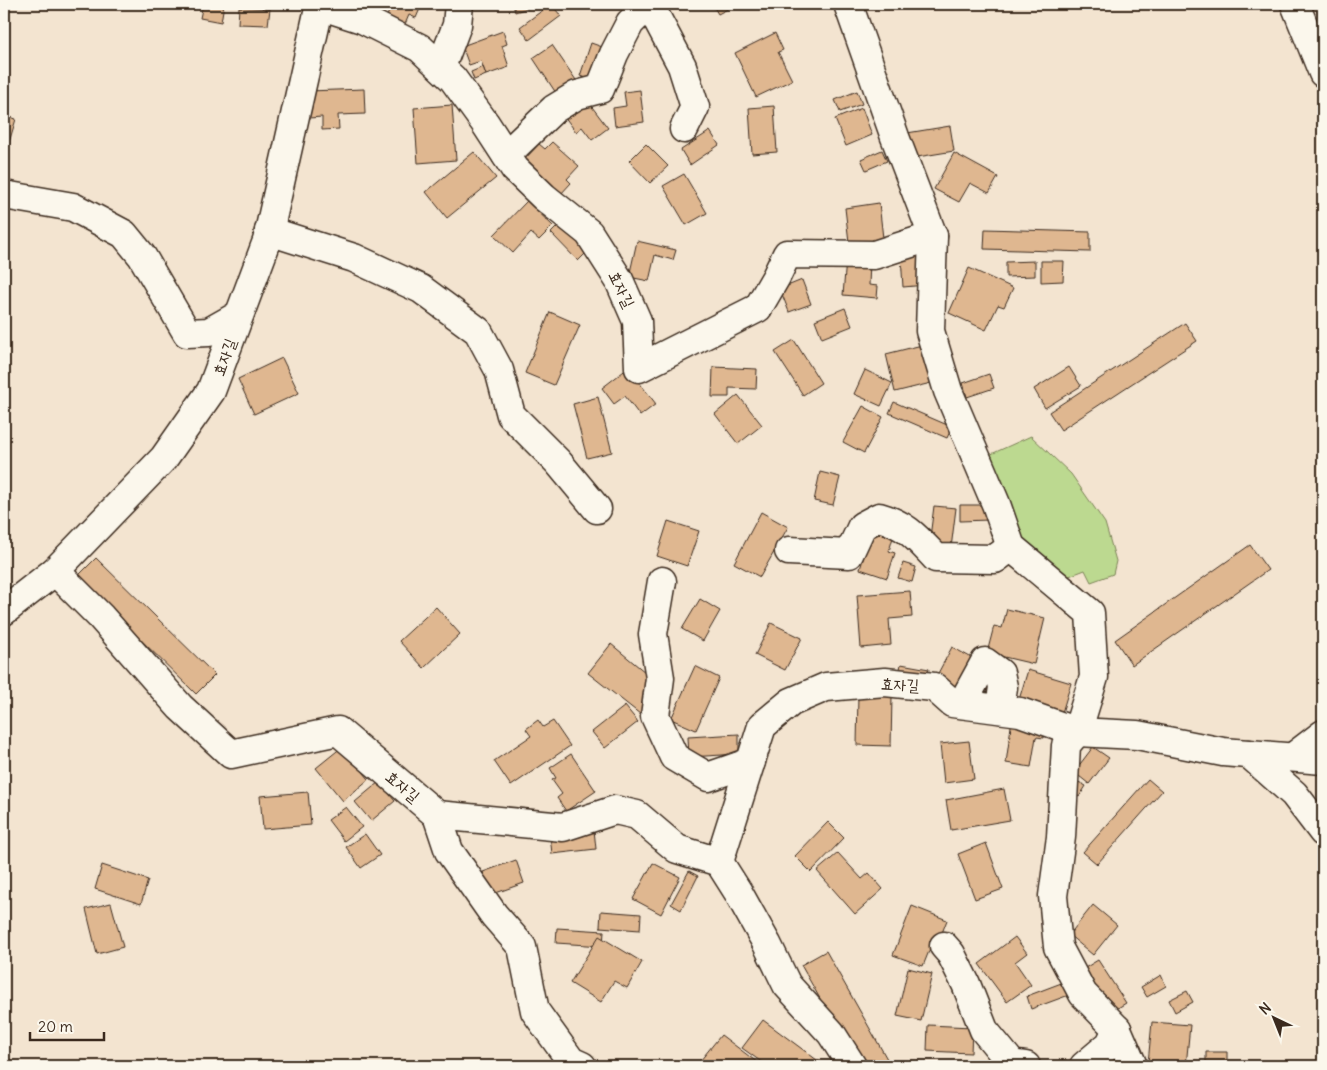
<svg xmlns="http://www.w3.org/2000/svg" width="1327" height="1070" font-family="Delius,'Poor Story',sans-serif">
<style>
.green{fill:#bcd990;stroke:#7c8257}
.building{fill:#dfb790;stroke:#3b2a1e}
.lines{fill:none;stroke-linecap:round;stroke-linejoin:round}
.minor-casing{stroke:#3b2a1e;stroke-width:31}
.minor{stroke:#fbf7ec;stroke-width:28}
.labels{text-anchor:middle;stroke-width:4;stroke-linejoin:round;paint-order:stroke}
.street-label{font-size:16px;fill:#3b2a1e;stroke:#fbf7ec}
</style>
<rect width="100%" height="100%" fill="#f3e4d0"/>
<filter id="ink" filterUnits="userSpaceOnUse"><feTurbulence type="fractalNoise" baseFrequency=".02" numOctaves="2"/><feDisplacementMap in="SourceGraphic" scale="10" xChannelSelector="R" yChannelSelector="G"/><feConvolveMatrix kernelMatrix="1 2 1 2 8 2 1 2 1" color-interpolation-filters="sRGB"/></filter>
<g filter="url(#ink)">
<path class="green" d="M1031 436 1071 474 1105 523 1116 561 1113 574 1091 582 1085 570 1064 578 1017 538 987 456Z"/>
<g class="building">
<path d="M203 4H224L221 22 200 18Z"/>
<path d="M392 4H422L416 18 409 15 403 29 385 21Z"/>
<path d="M513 4H541L515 12Z"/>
<path d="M551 4 561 16 529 40 520 27Z"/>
<path d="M712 4H737L718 14Z"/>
<path d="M239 7 270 9 268 25 238 24Z"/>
<path d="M503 31 507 44 502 46 509 67 486 75 481 61 469 65 462 46Z"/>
<path d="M775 33 783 50 778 52 792 80 756 97 735 53Z"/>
<path d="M591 43 608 49 596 82 580 76Z"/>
<path d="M552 45 578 83 558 96 533 58Z"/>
<path d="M483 67 486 75 474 80 471 72Z"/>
<path d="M364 89 365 114 338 115 339 129 322 130V117L309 118 308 91Z"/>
<path d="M640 90 644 122 615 126 613 108 626 106 624 92Z"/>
<path d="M857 91 862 104 840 112 835 100Z"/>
<path d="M583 95 608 128 592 140 582 127 576 132 561 112Z"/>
<path d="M452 105 456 160 418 163 414 108Z"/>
<path d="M774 106 777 152 752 154 749 108Z"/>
<path d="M862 108 872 135 846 146 835 119Z"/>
<path d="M4 115 16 119 7 149 4 148Z"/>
<path d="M950 126 954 151 911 158 907 133Z"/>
<path d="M710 131 719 145 690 165 681 150Z"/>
<path d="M552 142 579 166 567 179 571 183 560 195 523 161 539 144 545 149Z"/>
<path d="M646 144 668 166 650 183 629 161Z"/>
<path d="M882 150 887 161 866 170 861 159Z"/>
<path d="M474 152 496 178 447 218 426 192Z"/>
<path d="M954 153 998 177 989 193 970 183 959 202 934 189Z"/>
<path d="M684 174 707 213 686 225 663 186Z"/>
<path d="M527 201 553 226 539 240 531 233 513 253 494 235Z"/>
<path d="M879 203 884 247 864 249 863 241 849 242 845 208Z"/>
<path d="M562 222 590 249 578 261 551 233Z"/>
<path d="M985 229 1090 232V252L984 249Z"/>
<path d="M637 241 676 250 673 260 655 255 649 281 629 277Z"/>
<path d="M923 254 926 285 903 287 901 256Z"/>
<path d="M846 260 870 262 869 285 878 286 877 298 843 295Z"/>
<path d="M1035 261V276L1006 277V262Z"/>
<path d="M1041 261H1064L1063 281 1041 282Z"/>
<path d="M969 268 1013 288 1004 307 998 305 986 330 949 313Z"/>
<path d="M802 280 811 304 789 312 780 289Z"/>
<path d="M845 308 852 326 822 338 815 320Z"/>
<path d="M550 312 580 325 554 385 525 373Z"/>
<path d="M1185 323 1197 341 1061 430 1049 412Z"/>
<path d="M794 340 821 383 803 395 775 352Z"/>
<path d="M922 345 931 383 895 392 886 354Z"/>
<path d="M282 358 299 393 254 414 238 379Z"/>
<path d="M713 367 757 369 756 389 729 388V397H712Z"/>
<path d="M1069 367 1081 386 1045 408 1034 389Z"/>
<path d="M628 368 656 404 640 416 625 396 614 404 602 388Z"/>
<path d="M865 370 892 383 881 406 854 394Z"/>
<path d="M989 374 994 388 967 397 963 383Z"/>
<path d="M738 395 762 425 738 444 715 414Z"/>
<path d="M598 397 612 452 587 458 573 404Z"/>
<path d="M894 402 952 427 947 438 889 413Z"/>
<path d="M863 406 883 417 864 453 843 442Z"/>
<path d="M820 472 840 477 833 505 814 501Z"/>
<path d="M960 505H989V520L960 521Z"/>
<path d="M934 506 956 508 951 548 929 545Z"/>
<path d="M761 512 788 527 760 577 734 563Z"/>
<path d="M668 521 699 531 687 566 657 556Z"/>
<path d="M868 525 894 534 889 551 895 553 887 578 860 569 864 556 858 554Z"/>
<path d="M1250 545 1268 570 1132 665 1115 640Z"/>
<path d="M96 558 215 675 196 694 77 577Z"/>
<path d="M903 563 916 567 912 582 898 578Z"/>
<path d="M910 591 912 617 889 619 891 645 861 648 857 595Z"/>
<path d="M700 599 720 611 703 641 682 629Z"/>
<path d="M436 607 460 634 424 668 399 641Z"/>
<path d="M1007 609 1045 618 1034 664 987 653 994 626 1002 628Z"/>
<path d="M771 623 802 638 785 670 755 655Z"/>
<path d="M611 644 651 677 645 718 588 673Z"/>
<path d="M952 647 979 662 962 693 935 679Z"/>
<path d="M901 664 929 669 927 679 899 674Z"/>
<path d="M695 666 719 678 696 730 671 719Z"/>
<path d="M1028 670 1071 683 1061 716 1018 703Z"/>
<path d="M858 695 892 696 891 746 857 745Z"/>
<path d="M625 706 638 722 605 748 592 732Z"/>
<path d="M1012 719 1046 724 1044 738 1036 737 1031 767 1006 763Z"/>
<path d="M538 720 543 727 553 721 570 746 511 786 494 761 531 736 526 729Z"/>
<path d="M739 734V754L689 757 688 737Z"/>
<path d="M969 741 974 779 944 783 940 744Z"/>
<path d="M342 747 369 779 343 801 316 768Z"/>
<path d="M1093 747 1109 758 1089 784 1074 772Z"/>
<path d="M571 754 596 791 566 811 557 798 562 794 552 780 556 778 550 768Z"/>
<path d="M1148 779 1162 791 1097 864 1083 852Z"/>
<path d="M1075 780 1086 786 1079 797 1069 790Z"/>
<path d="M379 782 395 801 371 821 355 802Z"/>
<path d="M1004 789 1010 820 951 830 946 800Z"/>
<path d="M308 792 311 825 263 829 260 796Z"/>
<path d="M346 807 362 827 344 841 328 820Z"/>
<path d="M828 822 844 838 811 872 795 856Z"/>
<path d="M594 830 596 849 552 854 550 835Z"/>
<path d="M365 834 380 855 361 868 346 847Z"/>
<path d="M986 843 1003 889 975 899 958 854Z"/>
<path d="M838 853 862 879 869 873 883 889 855 914 817 871Z"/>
<path d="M516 860 524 883 490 895 483 872Z"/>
<path d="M653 863 680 877 661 914 633 899Z"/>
<path d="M102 865 148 880 141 904 95 889Z"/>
<path d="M689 871 698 876 681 910 671 904Z"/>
<path d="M111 903 123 947 97 954 86 909Z"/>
<path d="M1093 905 1117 925 1093 955 1069 935Z"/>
<path d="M912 906 947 920 940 938 935 936 923 966 893 955Z"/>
<path d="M601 911 641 914 640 930 600 927Z"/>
<path d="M557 928 604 931 603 946 556 943Z"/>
<path d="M599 936 642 962 627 988 614 981 601 1002 570 983Z"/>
<path d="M1015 937 1027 953 1015 962 1031 985 1007 1002 979 964Z"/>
<path d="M826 951 891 1066H858L801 965Z"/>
<path d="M1098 960 1126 1003 1108 1014 1080 971Z"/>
<path d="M908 968 932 974 921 1021 897 1016Z"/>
<path d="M1161 975 1166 986 1147 997 1141 987Z"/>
<path d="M1064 982 1069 995 1031 1009 1027 996Z"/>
<path d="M1187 991 1193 1002 1175 1012 1169 1000Z"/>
<path d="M763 1020 825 1066H767L742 1048Z"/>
<path d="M1152 1022 1190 1025 1186 1066 1148 1063Z"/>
<path d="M928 1025 972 1027 971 1053 927 1051Z"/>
<path d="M721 1035 762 1066H696Z"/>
<path d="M1206 1052H1227V1063L1206 1064Z"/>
</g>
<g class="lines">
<g class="minor-casing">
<g id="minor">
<path d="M651 4 655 15 682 66 695 107 684 129"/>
<path d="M848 4 895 137 933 236 930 331 948 391 996 504 1011 547 1090 613 1094 677 1077 732 1066 745 1061 837 1053 896 1058 947 1083 994 1117 1029 1133 1066"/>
<path d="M1295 4 1323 73"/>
<path d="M319 5 362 19 420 48 453 79 485 123 515 169 544 197 589 233 619 280 637 321 639 368 758 308 776 277 787 254 874 255 933 236"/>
<path d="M441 67 457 25 459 4"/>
<path d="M506 155 554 109 577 95 600 89 614 54 630 23 649 4"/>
<path d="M4 195 73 207 124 234 142 256 187 333 209 332 239 315"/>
<path d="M269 231 354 258 421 289 478 331 499 370 511 415 558 462 597 509"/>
<path d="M789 551 849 554 862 526 879 517C907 525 917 538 936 558L995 559 1011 547"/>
<path d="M55 571 101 617 180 707 231 754 338 731 437 815 563 827 615 810 637 815 677 849 719 862 762 726 791 702 826 687 885 682 934 687 952 703 1020 712 1077 732 1137 735 1223 752 1323 760"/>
<path d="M662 581 653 634 660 678 655 716 674 757 708 777 751 762"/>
<path d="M4 611 55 571 164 458 211 391 267 241 320 4"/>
<path d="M962 704 985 662 1000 673 1003 687 1000 709"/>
<path d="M1249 754 1294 794 1323 832"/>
<path d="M1293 757 1323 734"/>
<path d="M437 815 449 851 494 915 522 947 535 1011 571 1061 582 1066"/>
<path d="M719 862 738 892 767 944 787 985 831 1033 852 1066"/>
<path d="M944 946 951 954 966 984 984 1030 1012 1064 1026 1066"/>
<path d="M1084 1066 1110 1044 1117 1029"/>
</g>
</g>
<use href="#minor" class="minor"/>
</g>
</g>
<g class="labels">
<g class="street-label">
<text transform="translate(622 289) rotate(64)" y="6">효자길</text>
<text transform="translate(224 357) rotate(-70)" y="6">효자길</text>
<text transform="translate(900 684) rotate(3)" y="6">효자길</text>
<text transform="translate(403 786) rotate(40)" y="6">효자길</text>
</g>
</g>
<rect width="1327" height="1070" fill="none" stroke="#fbf7ec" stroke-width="20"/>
<rect x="10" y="10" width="1307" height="1050" fill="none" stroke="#3b2a1e" stroke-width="2" filter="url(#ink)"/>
<g transform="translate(1274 1018) rotate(317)" stroke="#fbf7ec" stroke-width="4" paint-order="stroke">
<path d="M0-4L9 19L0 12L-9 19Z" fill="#3b2a1e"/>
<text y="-8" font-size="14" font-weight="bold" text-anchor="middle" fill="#3b2a1e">N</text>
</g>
<path d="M30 1032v8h74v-8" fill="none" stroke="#3b2a1e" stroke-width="2.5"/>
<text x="38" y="1032" font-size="15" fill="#3b2a1e" stroke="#fbf7ec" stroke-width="4" paint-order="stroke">20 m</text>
</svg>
